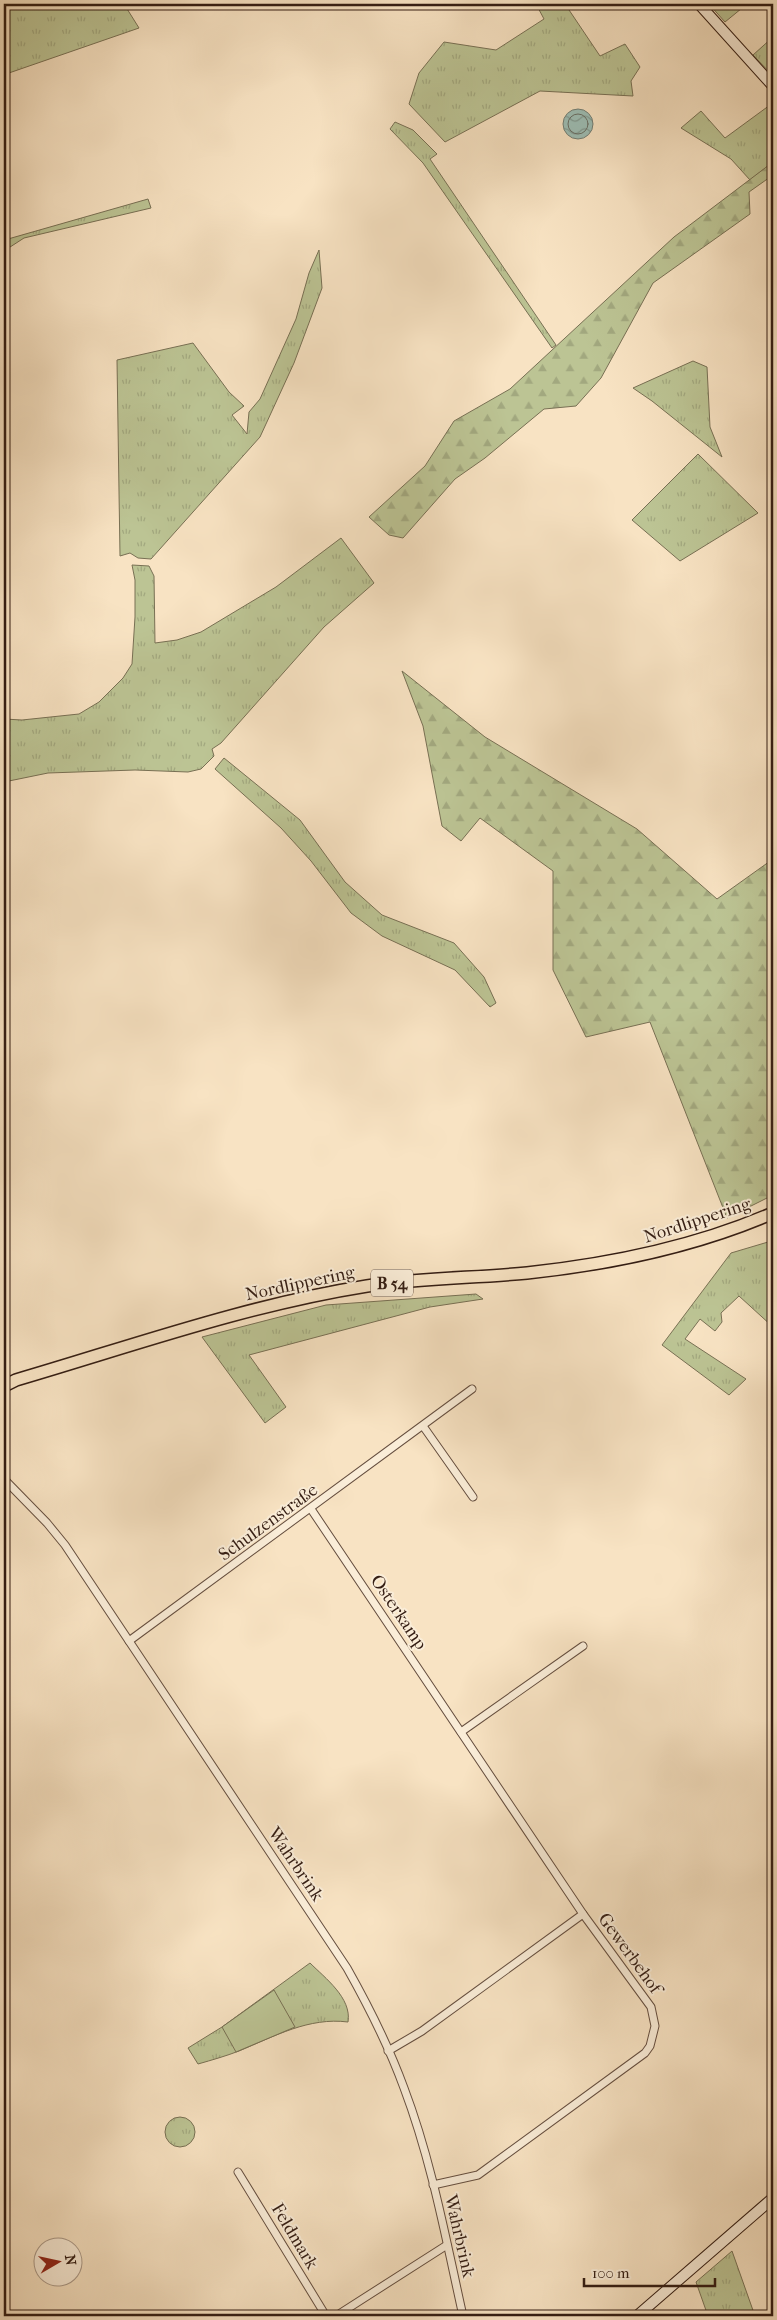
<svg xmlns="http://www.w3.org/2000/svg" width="777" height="2320" font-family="'IM FELL French Canon',serif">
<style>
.grass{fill:url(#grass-tufts);stroke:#787054}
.forest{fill:url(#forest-firs);stroke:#787054}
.garden{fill:#bcc494;stroke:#787054}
.water{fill:url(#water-waves);stroke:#737e74}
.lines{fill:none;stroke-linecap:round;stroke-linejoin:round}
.shore{stroke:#686e64;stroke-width:1}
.street-casing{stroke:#654e3f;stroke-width:9}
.secondary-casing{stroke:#341d13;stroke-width:12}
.primary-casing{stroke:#341d13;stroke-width:14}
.street{stroke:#faedd8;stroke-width:7}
.secondary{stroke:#faedd8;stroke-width:10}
.primary{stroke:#f8e3c3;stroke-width:11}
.labels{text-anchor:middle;stroke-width:4;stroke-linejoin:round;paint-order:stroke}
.shield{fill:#faedd8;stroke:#6f5b4e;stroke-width:1}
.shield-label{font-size:16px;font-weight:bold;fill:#341d13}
.street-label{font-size:18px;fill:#341d13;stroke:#faedd8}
</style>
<defs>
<pattern id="grass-tufts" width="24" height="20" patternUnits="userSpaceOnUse" patternTransform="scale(1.25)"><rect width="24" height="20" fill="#bcc494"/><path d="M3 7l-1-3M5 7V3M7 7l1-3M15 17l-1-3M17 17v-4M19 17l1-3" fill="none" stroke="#a2a87f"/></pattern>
<pattern id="forest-firs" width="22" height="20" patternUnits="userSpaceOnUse" patternTransform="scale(1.25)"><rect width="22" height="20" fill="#bcc494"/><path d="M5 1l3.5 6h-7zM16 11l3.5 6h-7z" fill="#a2a87f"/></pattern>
<pattern id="water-waves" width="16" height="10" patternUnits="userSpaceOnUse" patternTransform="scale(1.25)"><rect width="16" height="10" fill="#9dbeb5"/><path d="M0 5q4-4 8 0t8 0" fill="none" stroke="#819a92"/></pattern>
</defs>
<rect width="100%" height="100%" fill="#f8e3c3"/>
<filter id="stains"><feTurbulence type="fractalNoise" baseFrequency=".004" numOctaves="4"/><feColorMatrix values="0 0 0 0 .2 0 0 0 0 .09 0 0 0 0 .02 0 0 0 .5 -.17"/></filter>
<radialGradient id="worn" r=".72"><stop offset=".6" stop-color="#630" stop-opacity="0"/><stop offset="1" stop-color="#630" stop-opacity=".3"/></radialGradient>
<g class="grass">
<path d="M4 4H124L139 28 6 74Z"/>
<path d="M536 4H565L600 56 625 44 640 67 631 81 633 96 540 91 445 142 409 104 419 73 444 42 496 50 544 19Z"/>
<path d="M709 4H747L725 22Z"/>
<path d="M773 37V76L753 55Z"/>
<path d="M770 105 773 109V162L750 180 731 159 681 128 701 111 725 138Z"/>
<path d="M395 122 413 130 437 154 430 159 556 345 552 348 423 163 390 129Z"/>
<path d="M4 188 8 239 148 199 151 208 24 238 7 249 4 243Z"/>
<path d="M319 250 322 288 294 363 260 437 151 559 138 558 130 553 120 556 117 360 193 343 229 392 244 406 232 415 247 434 249 412 260 399 296 319 309 273Z"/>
<path d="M693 361 707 367 710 427 722 457 652 401 633 388Z"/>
<path d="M698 454 758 513 680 561 632 520Z"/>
<path d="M341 538 374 583 324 627 221 743 212 749 214 756 201 769 188 772 135 770 48 773 4 782V719L22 720 79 714 99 702 123 678 132 664 135 617V580L132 565 149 566 154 576 155 643 177 640 201 632 276 587Z"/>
<path d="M224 758 300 820 345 882 382 915 454 943 484 977 496 1003 490 1007 455 970 382 936 351 913 311 861 281 828 215 769Z"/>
<path d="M768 1242 773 1247V1327L739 1296 721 1313 722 1322 715 1331 700 1319 685 1339 746 1379 729 1395 662 1345 731 1253Z"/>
<path d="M476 1294 483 1299 430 1307 249 1355 286 1407 265 1423 202 1337 326 1305Z"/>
<path d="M310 1963C325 1978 352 1998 348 2022 309 2017 275 2036 239 2051 226 2056 212 2060 198 2064L188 2048 222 2027Z"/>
<circle cx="180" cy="2132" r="15"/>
<path d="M732 2251 755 2316H708L696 2282Z"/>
</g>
<g class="forest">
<path d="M773 162V175L749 192 750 214 653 283 601 378 576 406 544 409 485 458 455 479 403 538 389 535 369 517 425 466 454 421 510 389 674 237Z"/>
<path d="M402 671 485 737 637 829 717 899 773 859V1195L727 1218 650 1022 586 1037 553 970V871L480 818 461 841 442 826 423 726Z"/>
</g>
<path class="garden" d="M274 1990 295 2027 236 2052 222 2027Z"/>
<circle class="water" cx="578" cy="124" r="15"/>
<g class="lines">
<circle class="shore" cx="578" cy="124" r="10"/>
<g class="street-casing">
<g id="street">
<path d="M423 1426 473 1497"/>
<path d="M4 1479 47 1523 65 1545 347 1968C369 2007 389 2047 404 2088 432 2162 446 2240 463 2316"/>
<path d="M311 1509 583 1914 651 2007 655 2026 650 2046 645 2053 478 2175 433 2185"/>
<path d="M129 1641 472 1389"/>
<path d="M461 1732 583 1646"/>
<path d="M388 2051 422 2031 583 1914"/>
<path d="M238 2172 326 2316"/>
<path d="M336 2316 447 2245"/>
</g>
</g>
<g class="secondary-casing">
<g id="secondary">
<path d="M699 4 773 86"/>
<path d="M637 2316 773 2198"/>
</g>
</g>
<g class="primary-casing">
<path id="primary" d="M4 1386 16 1380C132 1346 247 1305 367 1286 420 1278 474 1278 527 1273 612 1264 695 1247 773 1213"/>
</g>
<use href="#street" class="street"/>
<use href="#secondary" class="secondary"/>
<use href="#primary" class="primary"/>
</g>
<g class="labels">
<rect class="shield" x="371" y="1269.5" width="42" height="27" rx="4"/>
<g class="shield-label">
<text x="392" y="1289">B 54</text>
</g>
<g class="street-label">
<text transform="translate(697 1220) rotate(-18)" y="6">Nordlippering</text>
<text transform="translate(300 1283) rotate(-12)" y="6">Nordlippering</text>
<text transform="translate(268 1522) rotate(-36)" y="6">Schulzenstraße</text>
<text transform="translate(399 1612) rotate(56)" y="6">Osterkamp</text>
<text transform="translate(296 1864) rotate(56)" y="6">Wahrbrink</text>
<text transform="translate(630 1953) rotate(54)" y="6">Gewerbehof</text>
<text transform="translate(295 2236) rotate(59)" y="6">Feldmark</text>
<text transform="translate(460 2236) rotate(77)" y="6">Wahrbrink</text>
</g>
</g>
<rect width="777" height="2320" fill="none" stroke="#f8e3c3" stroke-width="20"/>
<rect x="5" y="5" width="767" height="2310" fill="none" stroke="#341d13" stroke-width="2.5"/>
<rect x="10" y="10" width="757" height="2300" fill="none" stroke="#341d13"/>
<g transform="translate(58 2262) rotate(81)"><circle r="24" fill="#faedd8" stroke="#ab9a89"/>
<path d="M0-4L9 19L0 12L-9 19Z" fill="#8f2418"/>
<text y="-8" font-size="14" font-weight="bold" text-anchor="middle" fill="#341d13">N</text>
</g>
<path d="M584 2278v8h131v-8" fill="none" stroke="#341d13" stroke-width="2.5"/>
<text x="592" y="2278" font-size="15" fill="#341d13" stroke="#faedd8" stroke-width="4" paint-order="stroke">100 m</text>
<rect width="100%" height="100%" filter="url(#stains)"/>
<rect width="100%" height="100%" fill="url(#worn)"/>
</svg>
